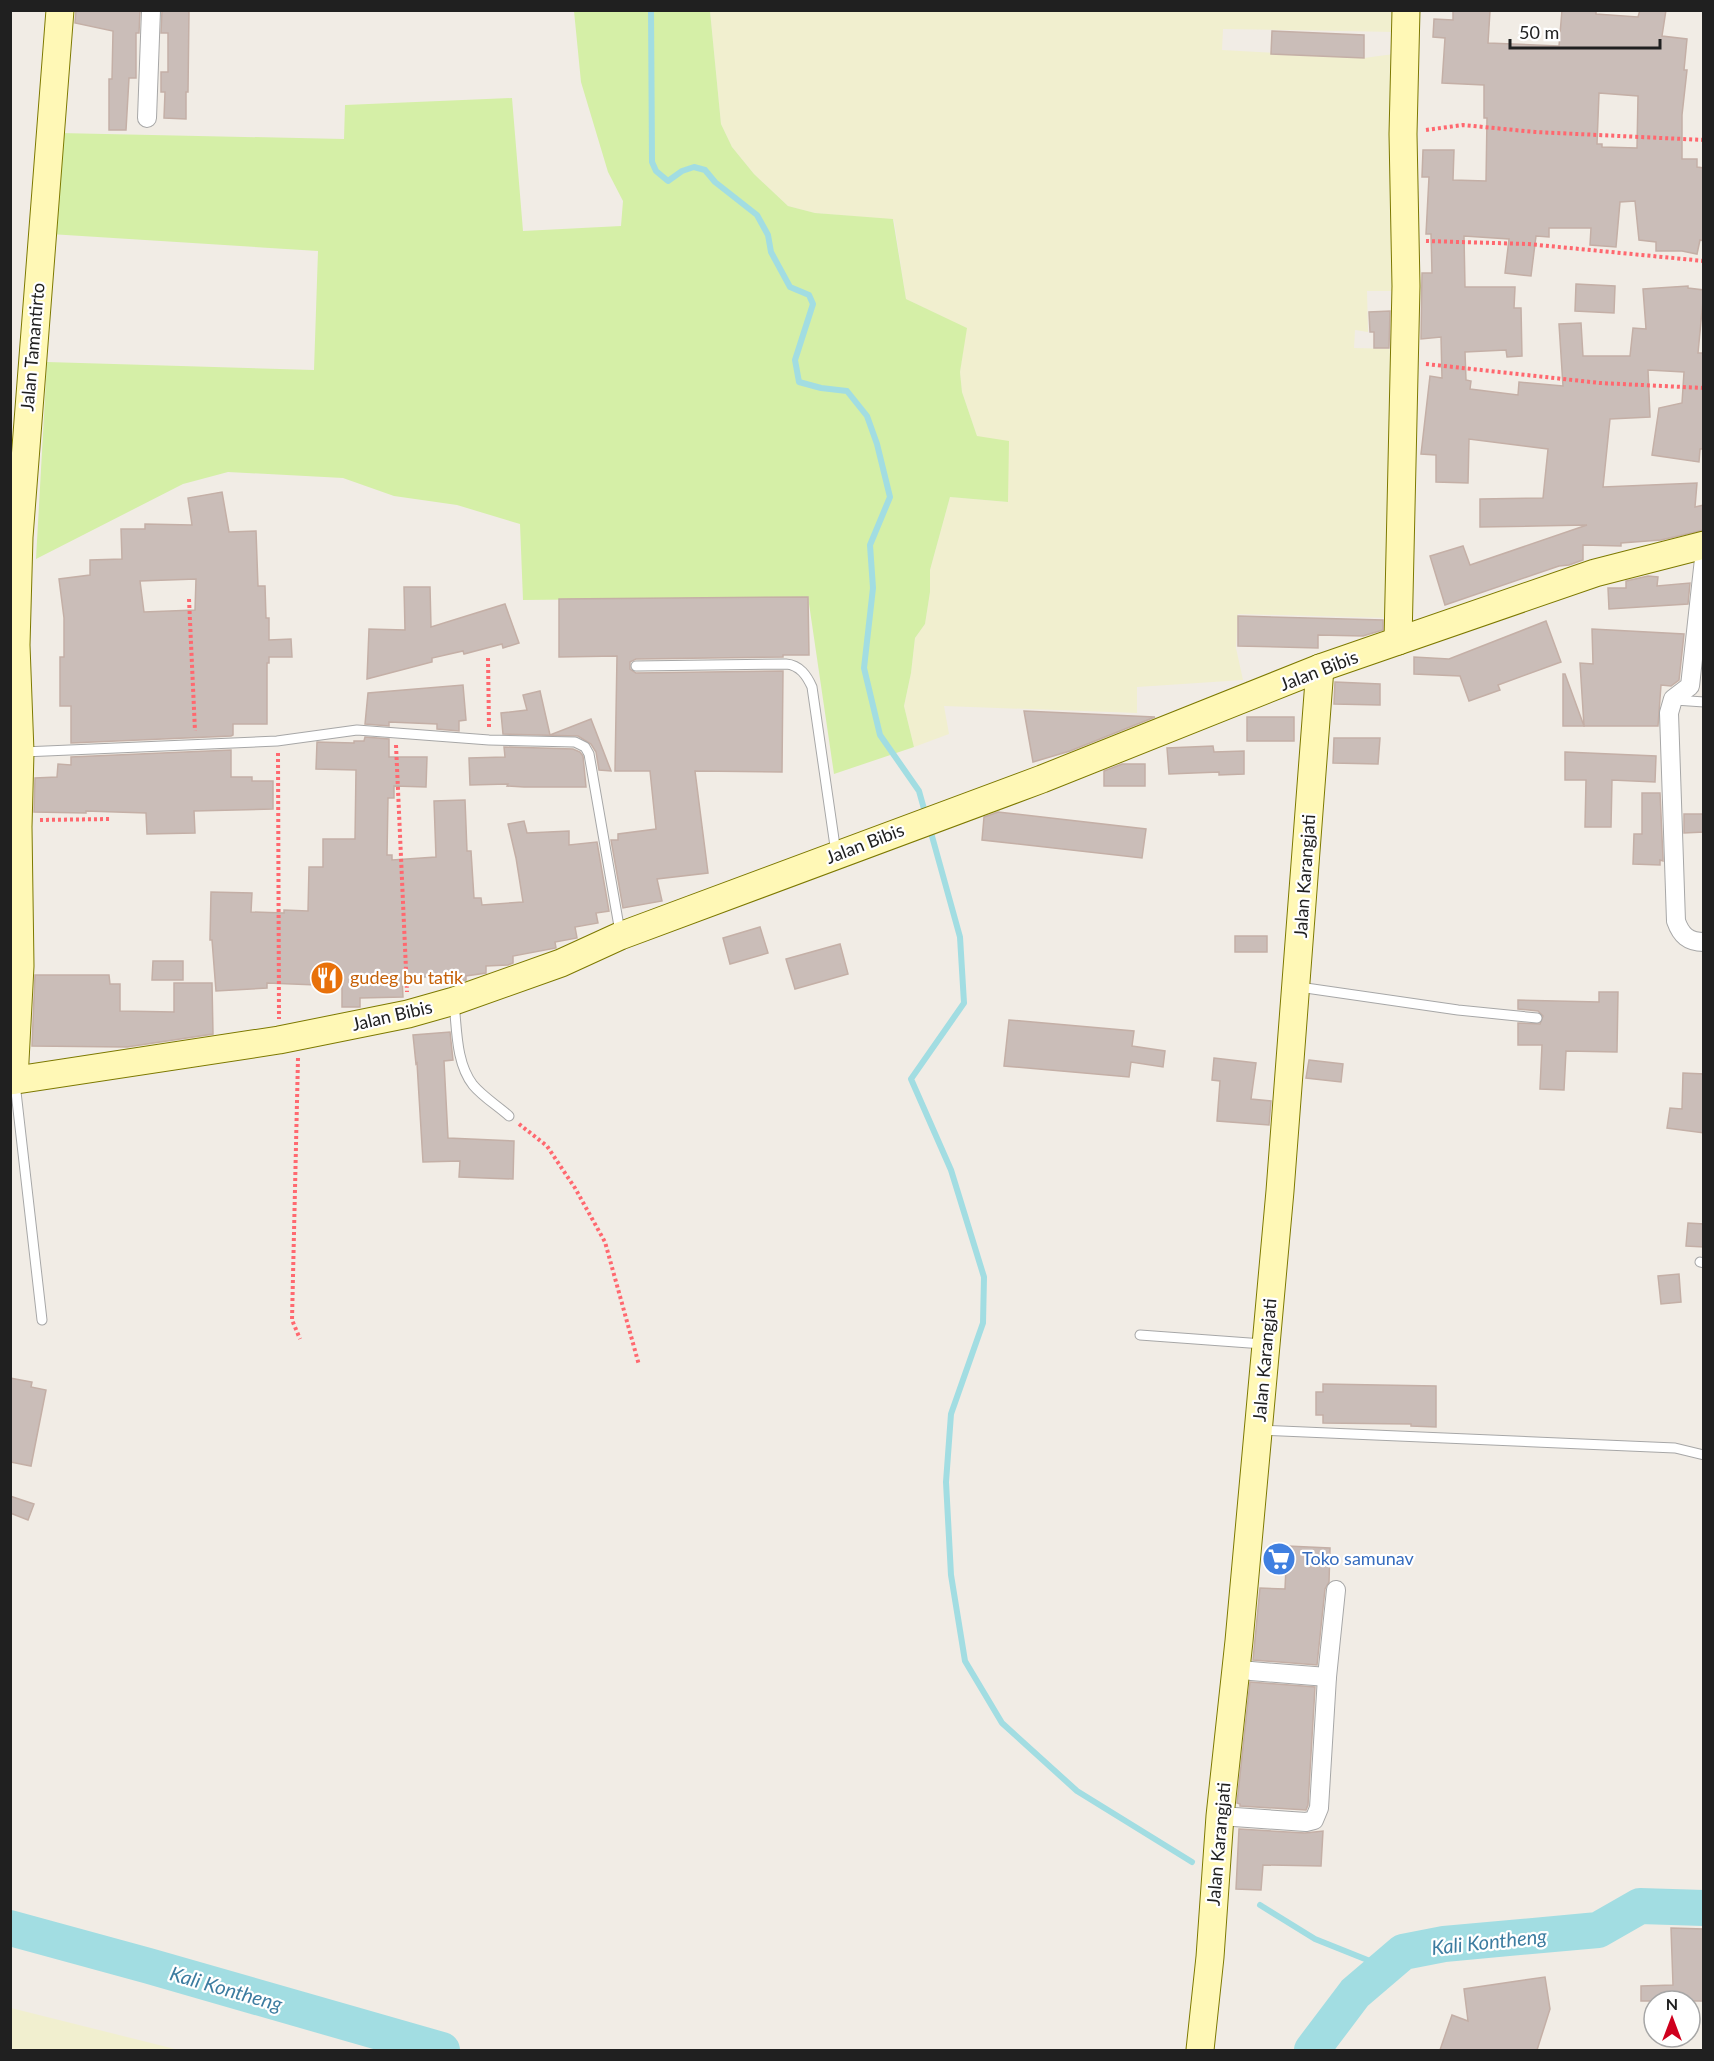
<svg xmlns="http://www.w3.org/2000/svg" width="1714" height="2061" font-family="Lato,sans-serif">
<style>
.farmland{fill:#f1efcf}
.grass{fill:#d5efa7}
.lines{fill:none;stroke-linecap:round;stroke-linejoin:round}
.stream{stroke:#a2dde2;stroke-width:6}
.river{stroke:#a2dde2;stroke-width:36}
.building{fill:#cabdb8;stroke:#c4afa6;stroke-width:1.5;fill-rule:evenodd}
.lane-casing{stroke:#a7a7a7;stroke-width:11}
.street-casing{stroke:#a7a7a7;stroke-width:20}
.secondary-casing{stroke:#7d7900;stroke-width:29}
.path{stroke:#ff686f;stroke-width:4;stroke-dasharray:3 3;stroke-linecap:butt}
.lane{stroke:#fff;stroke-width:9}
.street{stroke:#fff;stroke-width:18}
.secondary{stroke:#fff8b6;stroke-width:27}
.labels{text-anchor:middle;stroke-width:4.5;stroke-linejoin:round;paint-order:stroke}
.street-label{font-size:18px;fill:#202020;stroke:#fff}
.food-label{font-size:18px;fill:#c56008;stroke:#fff;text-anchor:start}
.shop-label{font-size:18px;fill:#366cbe;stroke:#fff;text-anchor:start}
.water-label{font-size:20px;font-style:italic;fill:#3c7ca0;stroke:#fff}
</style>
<rect width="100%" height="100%" fill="#f1ece5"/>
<g class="farmland">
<path d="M710 11H1396V32L1223 29 1222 50 1364 58 1394 54 1399 291H1367L1368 332 1355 330 1354 348 1396 349 1390 618 1238 614 1236 648 1243 680 1137 687V713L944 706 949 734 914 747 904 706 911 673 915 638 925 624 930 592V570L950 497 1008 502 977 436 962 392 960 372 966 328 906 299 894 220 815 213 788 206 754 174 732 147 721 124Z"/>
<path d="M10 2008H11L179 2050H11Z"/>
</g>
<path class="grass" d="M574 11H710L721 124 732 147 754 174 788 206 815 213 893 219 906 299 967 328 960 372 962 392 977 436 1009 441 1008 502 950 497 930 570V592L925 624 915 638 911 673 904 706 914 747 834 774 808 597 523 600 520 524 457 505 394 496 343 478 228 472 183 484 36 559 47 362 314 370 318 251 50 234 59 133 344 139 345 105 512 98 523 231 621 226 623 201 608 172 581 82Z"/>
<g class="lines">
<g class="stream">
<path d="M651 10 652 162 656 171 668 181 682 171 694 167 705 170 715 182 757 215 768 235 771 252 790 287 809 295 813 304 795 360 799 382 821 388 847 391 867 416 877 444 890 497 870 545 873 588 864 668 880 735 919 791 926 816"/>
<path d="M930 829 960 937 964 1003 911 1079 951 1170 984 1277 983 1323 951 1414 946 1482 951 1575 965 1661 1002 1723 1077 1791 1192 1862"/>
<path d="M1260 1905 1315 1939 1385 1967"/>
</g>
<g class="river">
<path d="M10 1928 149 1966 442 2050"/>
<path d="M1312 2050 1355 1993 1403 1952 1444 1944 1598 1930 1640 1906 1704 1908"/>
</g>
</g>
<g class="building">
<path d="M76 10H140L139 33H136V78H129L126 130H109V79H112L113 31 75 23Z"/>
<path d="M162 10H189L188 92H186V119L164 118 165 92H161V72H168V33H161Z"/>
<path d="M1453 10 1490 11 1488 43 1559 46 1562 10H1596V14L1638 17 1640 10H1666L1662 36 1687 39 1684 70H1687L1682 115V159H1697V167L1704 168V241L1700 240 1697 254 1682 251H1656V242L1639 240 1635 201 1620 202 1616 247 1590 245 1591 228H1549V237L1536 236 1531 276 1505 273 1509 239 1464 236 1465 287H1515L1514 308H1521L1522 356 1507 357 1506 350 1465 352 1466 380 1471 381 1470 389 1518 395 1519 382 1563 386 1559 324 1581 323 1583 356H1630L1633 328 1646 329 1643 289 1688 286V288L1704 290 1698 353H1704V449H1700L1699 462 1652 455 1659 408 1682 403 1684 372 1648 370 1650 417 1610 419 1603 487 1697 483 1695 507 1704 505V530L1661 540 1621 543V546L1583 545V560L1569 565 1559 566 1445 605 1430 556 1463 546 1470 565 1587 525 1480 527V499L1543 498 1548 449 1469 439 1468 483 1436 482V455L1421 454 1430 376 1442 378 1441 337 1421 339 1422 273H1432L1431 234H1426L1429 177H1422L1423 150H1454L1453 180 1486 181 1487 118H1484V85L1442 83 1445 38 1433 37 1434 19 1453 20ZM1599 93 1638 96 1637 148 1602 147V144H1597Z"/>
<path d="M1272 31 1364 35V58L1271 54Z"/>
<path d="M1576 284 1615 286 1614 313 1575 311Z"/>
<path d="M1390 311 1389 348H1374V332H1370L1369 312Z"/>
<path d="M222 492 229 532 256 531 258 586H265L266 618H269V640L291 639 292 657H269V663H267V724H233V735L231 736 71 743V706H60V657H64V618L59 579 90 575V560L122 559 121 529H145V524L192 525 188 498ZM196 579 195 610 144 612 140 581Z"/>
<path d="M1648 576 1658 577 1657 586 1690 583 1688 604 1609 609 1608 588H1626V581Z"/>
<path d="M404 587H430L431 627 505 604 519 643 503 648 502 644 464 654 463 651 432 658V662L367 679 369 629 405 630Z"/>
<path d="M808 597 809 655H783V657L636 659 630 662V669L636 673 783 671 782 772 695 771 708 873 657 879 662 901 623 908 611 840H618V834L656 829 650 771H615L617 656 559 657V599Z"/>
<path d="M1238 616 1383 620V630L1363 636 1318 635V648L1238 646Z"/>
<path d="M1546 621 1561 662 1498 685 1500 690 1469 701 1460 676 1414 674V657L1449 659Z"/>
<path d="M1592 629 1684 634 1679 680 1671 686 1661 685 1658 726H1584L1580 663 1593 664Z"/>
<path d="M1563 674H1565L1584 726H1563Z"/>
<path d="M1335 682 1380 684V705L1334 704Z"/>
<path d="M463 685 466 720 459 721V731L437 729V724L389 722V726L365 724 368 693Z"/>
<path d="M540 691 550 735 591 719 611 771 599 770 596 752 591 744 578 736 503 734 501 713 527 710 523 695Z"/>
<path d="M1024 711 1155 717 1070 751 1033 762Z"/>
<rect x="1247" y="717" width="47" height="24"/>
<path d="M365 737 389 739V757H427L426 787 394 786V798H388L387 855H392V860L436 857 434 801 465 800 467 851H471L474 898H481L482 905 523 902 516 858 508 824 524 821 527 833 569 831V845L597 842 609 911 596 913 598 923 575 927 577 938 555 942 556 948 513 956V963L508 965 486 966V973L466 976V980L446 982V976L402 978 403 997 360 998V1007H342V986L267 983V988L216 991 212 940H210L211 892 252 893 251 912 284 913V910L308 911 309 867H323V839H355L356 770 316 769 317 742 354 743V741H364Z"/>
<path d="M1334 738H1380L1378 764 1333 763Z"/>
<path d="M1213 746 1214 752 1244 751V774L1219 775V772L1169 774 1167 748Z"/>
<path d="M504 747 573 749 580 752 583 756 586 787H524L507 786 508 784 470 785 469 758 505 757Z"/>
<path d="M231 750V777H252V781H273V809L194 811 195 833 147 834 146 813 86 811V813L34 812 35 778 57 777 58 764 71 765V757Z"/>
<path d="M1565 752 1656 756 1655 782 1612 780 1611 827H1585L1586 780H1565Z"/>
<path d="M1122 764H1145V786H1104V771Z"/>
<path d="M1642 793H1660L1663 858V861L1660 860V865L1633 864 1634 834H1642Z"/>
<path d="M998 812 1146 829 1142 858 982 840 984 817Z"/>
<path d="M1684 814H1704V832L1684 833Z"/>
<path d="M760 927 768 953 730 964 723 938Z"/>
<rect x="1235" y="936" width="32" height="16"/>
<path d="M840 944 848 974 795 989 786 959Z"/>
<path d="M153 961H183V980H152Z"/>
<path d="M35 975H109L110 984H120V1011L174 1012V983H212L213 1034 127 1047 32 1046Z"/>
<path d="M1599 992H1618L1617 1052 1566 1051 1564 1090 1540 1089 1542 1045H1518V1023L1540 1024 1543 1016 1538 1011 1518 1009V1000L1599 1002Z"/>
<path d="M1009 1020 1134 1031 1132 1046 1165 1051 1163 1067 1131 1062 1129 1077 1004 1066Z"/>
<path d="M450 1032 453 1060 444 1061 448 1138 514 1141 513 1179 459 1177 460 1161 423 1162 417 1063 416 1064 413 1035Z"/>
<path d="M1214 1058 1256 1063 1251 1099 1271 1101 1269 1125 1217 1121 1220 1081 1212 1080Z"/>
<path d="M1309 1060 1343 1064 1341 1082 1306 1078Z"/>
<path d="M1683 1073 1704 1074V1133L1667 1128 1670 1108 1682 1109Z"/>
<path d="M1688 1223 1704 1224V1247L1686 1246Z"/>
<path d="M1679 1274 1681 1302 1661 1304 1658 1276Z"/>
<path d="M10 1378 32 1382 31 1387 46 1390 31 1466 10 1462Z"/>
<path d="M1323 1384 1436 1386V1427L1411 1426V1424L1323 1423V1415H1316V1392H1323Z"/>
<path d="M10 1496 34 1504 28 1520 10 1513Z"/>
<path d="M1287 1546 1330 1548 1329 1582 1325 1589 1317 1665 1253 1660 1260 1588 1285 1589Z"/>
<path d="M1250 1682 1315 1687 1308 1805 1306 1810 1240 1806V1804L1237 1803Z"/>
<path d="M1239 1829 1305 1833 1323 1831 1321 1866 1263 1865 1261 1890 1236 1889Z"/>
<path d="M1671 1928 1704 1929V2001H1641V1986L1673 1985Z"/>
<path d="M1545 1977 1550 2009 1537 2050H1440L1452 2015 1468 2021 1464 1989Z"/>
</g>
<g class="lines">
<g class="lane-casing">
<g id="lane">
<path d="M636 666 786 664C800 665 807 676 812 687L836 853"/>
<path d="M1675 700 1704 702"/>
<path d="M23 752 277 741 357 730 489 740 575 742 585 747 589 754 620 932"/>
<path d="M1299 987 1458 1010 1537 1018"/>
<path d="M454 1003C457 1030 456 1063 473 1085 483 1097 498 1106 509 1116"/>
<path d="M15 1083 42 1320"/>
<path d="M1700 1262 1704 1263"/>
<path d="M1140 1335 1263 1344"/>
<path d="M1260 1430 1675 1448 1704 1455"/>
</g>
</g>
<g class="street-casing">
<g id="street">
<path d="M147 118 151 10"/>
<path d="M1704 559 1690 686 1673 699 1669 713 1676 921C1681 935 1688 942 1704 942"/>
<path d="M1236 1668 1251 1671 1327 1677"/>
<path d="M1220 1816 1306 1822 1314 1820 1319 1808 1327 1677 1336 1590"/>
</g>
</g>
<g class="secondary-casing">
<g id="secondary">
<path d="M1398 641 1406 286 1403 134 1406 10"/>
<path d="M14 1080 20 966 18 827 20 752 16 645 19 537 60 10"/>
<path d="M10 1081 279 1040 408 1014 454 1001 561 963 620 936 1042 779 1320 668 1595 573 1704 545"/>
<path d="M1200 2050 1210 1957 1220 1816 1239 1641 1280 1191 1320 668"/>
</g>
</g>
<g class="path">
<path d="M1426 130 1463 125 1535 132 1704 140"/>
<path d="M1426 241 1528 244 1704 261"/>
<path d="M1426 364 1600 383 1704 388"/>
<path d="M189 599 195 731"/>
<path d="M488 658 489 727"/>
<path d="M396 745 407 992"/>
<path d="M278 753 279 1019"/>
<path d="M40 820 111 819"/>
<path d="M298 1058 292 1320 300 1339"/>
<path d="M519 1124 547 1146 575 1188 605 1242 639 1365"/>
</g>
<use href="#lane" class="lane"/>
<use href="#street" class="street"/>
<use href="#secondary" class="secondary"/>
</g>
<defs>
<g id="restaurant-disc" transform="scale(1.725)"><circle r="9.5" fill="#e8710a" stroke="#fff"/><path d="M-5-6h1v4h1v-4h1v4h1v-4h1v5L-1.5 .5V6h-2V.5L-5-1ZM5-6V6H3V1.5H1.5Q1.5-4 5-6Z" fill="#fff"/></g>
<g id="supermarket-disc" transform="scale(1.725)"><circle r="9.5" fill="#3f7fe0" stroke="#fff"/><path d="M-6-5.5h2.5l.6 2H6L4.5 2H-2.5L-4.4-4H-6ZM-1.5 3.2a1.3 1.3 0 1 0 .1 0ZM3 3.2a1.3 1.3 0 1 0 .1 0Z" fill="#fff"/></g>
</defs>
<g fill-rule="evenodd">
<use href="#restaurant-disc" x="327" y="978"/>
<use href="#supermarket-disc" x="1279" y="1559"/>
</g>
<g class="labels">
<g class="street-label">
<text transform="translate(33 347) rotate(-85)" y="6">Jalan Tamantirto</text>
<text transform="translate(1319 671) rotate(-21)" y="6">Jalan Bibis</text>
<text transform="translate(865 844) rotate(-21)" y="6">Jalan Bibis</text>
<text transform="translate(1305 876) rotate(-86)" y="6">Jalan Karangjati</text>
<text transform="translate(392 1016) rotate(-13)" y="6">Jalan Bibis</text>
<text transform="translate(1265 1360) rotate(-85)" y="6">Jalan Karangjati</text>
<text transform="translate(1219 1844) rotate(-85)" y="6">Jalan Karangjati</text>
</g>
<g class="food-label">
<text x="350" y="984">gudeg bu tatik</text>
</g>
<g class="shop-label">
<text x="1302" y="1565">Toko samunav</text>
</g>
<g class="water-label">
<text transform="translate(1489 1942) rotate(-6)" y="7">Kali Kontheng</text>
<text transform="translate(226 1989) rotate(16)" y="7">Kali Kontheng</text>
</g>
</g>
<rect width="1714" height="2061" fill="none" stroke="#202020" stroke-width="24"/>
<g transform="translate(1672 2019)"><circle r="28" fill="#ffffff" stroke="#a6a6a6" stroke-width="1.5"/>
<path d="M0-4.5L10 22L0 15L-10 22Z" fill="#cf001e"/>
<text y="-9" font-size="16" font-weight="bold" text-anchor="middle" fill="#202020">N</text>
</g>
<path d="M1510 39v9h150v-9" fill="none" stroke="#202020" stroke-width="3"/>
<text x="1519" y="39" font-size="18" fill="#202020" stroke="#ffffff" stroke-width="4.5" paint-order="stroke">50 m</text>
</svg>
